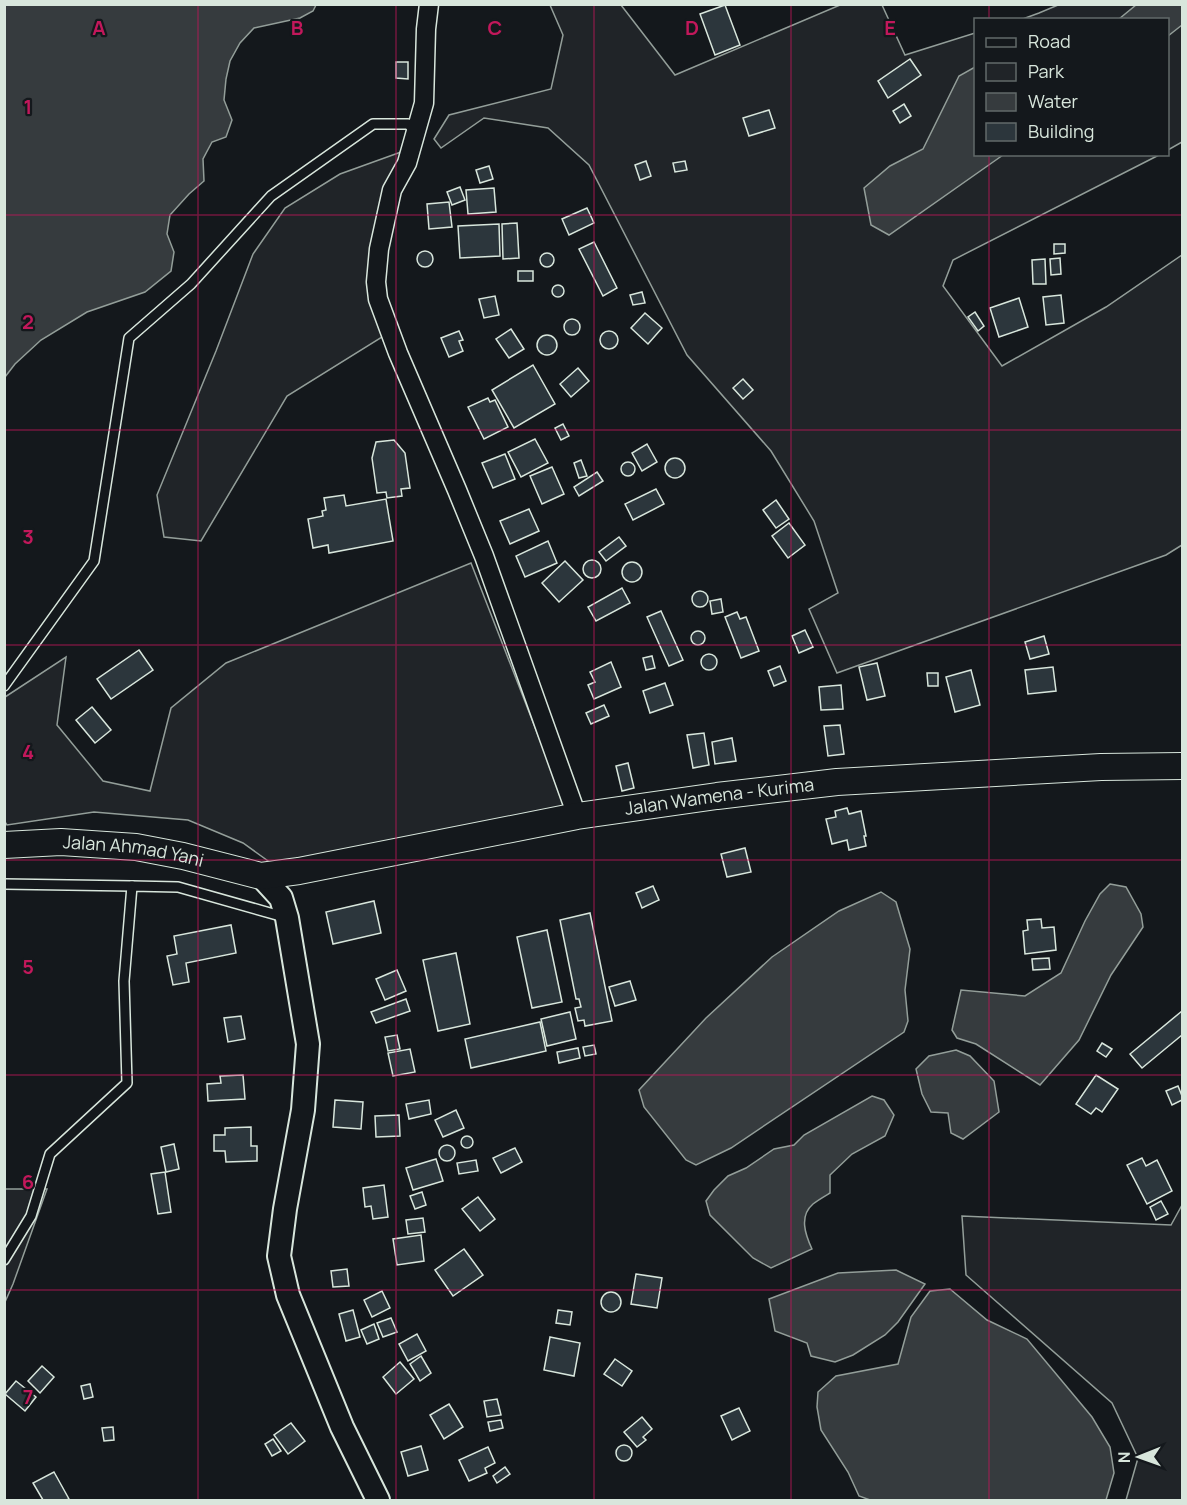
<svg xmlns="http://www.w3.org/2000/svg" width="1187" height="1505" font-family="Manrope,sans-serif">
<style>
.green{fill:#202428;stroke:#939e99;stroke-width:1.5}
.water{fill:#363b3e;stroke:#939e99;stroke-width:1.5}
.building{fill:#2c363c;stroke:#d8e6dc;stroke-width:1.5}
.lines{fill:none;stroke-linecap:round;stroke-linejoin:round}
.service-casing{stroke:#d8e6dc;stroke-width:12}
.minor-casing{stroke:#d8e6dc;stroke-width:21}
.tertiary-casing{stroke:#d8e6dc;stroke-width:26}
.secondary-casing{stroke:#d8e6dc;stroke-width:28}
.service{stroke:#14181c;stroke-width:9}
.minor{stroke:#14181c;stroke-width:18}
.tertiary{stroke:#14181c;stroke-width:22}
.secondary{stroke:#14181c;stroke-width:26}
.grid{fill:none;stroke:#c2185b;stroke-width:1.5;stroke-opacity:0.55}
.labels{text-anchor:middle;stroke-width:4.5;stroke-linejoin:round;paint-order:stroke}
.street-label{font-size:18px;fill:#d8e6dc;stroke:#14181c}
.grid-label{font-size:20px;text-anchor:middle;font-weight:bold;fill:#c2185b;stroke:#14181c;stroke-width:4.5;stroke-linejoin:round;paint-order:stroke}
</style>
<rect width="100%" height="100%" fill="#14181c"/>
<g class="green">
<path d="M550 5H621L675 75 840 5H882L905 55 975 33 976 154 1159 155 953 260 943 286 1002 366 1106 307 1182 255V545L1166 555 837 673 809 609 838 593 814 521 771 451 687 355 589 165 548 128 484 118 441 148 434 139 449 115 551 89 563 35Z"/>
<path d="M1058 5H1182V142L1168 150V20H1020L1039 13Z"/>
<path d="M401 152 388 192 375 274 395 329 287 396 201 541 164 537 157 495 216 351 253 254 285 208 340 174Z"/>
<path d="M471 563 568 812 271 863 243 843 188 820 94 812 7 825 5 822V697L66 657 57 725 103 781 150 791 171 708 226 663Z"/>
<path d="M5 1189H47L13 1284 5 1302Z"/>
<path d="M1182 1205V1500H1126L1138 1458 1112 1403 966 1275 962 1216 1171 1225Z"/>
</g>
<g class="water">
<path d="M5 4 316 5 313 11 300 18 254 28 240 43 230 61 226 79 224 100 232 120 226 137 212 142 203 159 204 181 189 194 170 215 167 234 174 252 171 271 145 292 87 312 41 340 15 364 5 377Z"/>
<path d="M1136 5H1182V25L1168 36V20L1119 19Z"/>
<path d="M975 67 976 154 1003 155 889 235 871 225 864 188 890 166 923 149 959 76Z"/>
<path d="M1110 884 1126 887 1141 914 1143 927 1111 975 1079 1040 1040 1085 976 1044 957 1038 952 1030 961 990 1025 996 1061 973 1085 921 1100 894Z"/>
<path d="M881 892 896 902 910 949 905 990 908 1021 904 1032 731 1148 696 1165 686 1160 644 1107 639 1090 706 1018 772 957 839 911Z"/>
<path d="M956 1050 970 1056 994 1081 999 1112 963 1139 951 1133 948 1113 931 1112 922 1094 916 1069 929 1056Z"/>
<path d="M872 1096 884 1100 894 1115 885 1136 852 1154 830 1175V1193C825 1196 818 1200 813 1204 799 1216 805 1234 812 1249L771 1268 753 1258 710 1215 706 1201 714 1190 728 1176 746 1168 774 1149 794 1145 804 1135Z"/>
<path d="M896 1270 925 1284 898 1322 885 1335 853 1355 835 1362 811 1356 807 1343 775 1331 769 1299 838 1273Z"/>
<path d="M950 1289 987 1320 1027 1339 1092 1417 1110 1447 1114 1473 1106 1500H870L859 1496 848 1472 821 1430 817 1407 818 1392 836 1376 898 1364 911 1317 930 1291Z"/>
</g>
<g class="building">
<path d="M725 5 740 45 715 55 700 14Z"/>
<path d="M910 59 921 75 888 98 878 81Z"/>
<path d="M396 62H408V79L396 78Z"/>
<path d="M904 104 911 116 900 123 893 111Z"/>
<path d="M769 110 775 128 749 136 743 118Z"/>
<path d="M646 161 651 176 640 180 635 165Z"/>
<path d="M685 161 687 170 675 172 673 163Z"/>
<path d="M489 166 493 179 480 183 476 170Z"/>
<path d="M460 187 465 200 452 205 447 192Z"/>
<path d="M494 188 496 212 468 214 466 190Z"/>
<path d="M449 202 452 227 429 229 427 204Z"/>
<path d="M587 208 594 223 569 235 562 219Z"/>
<path d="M517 223 519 258 503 259 502 224Z"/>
<path d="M499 224 500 256 460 258 458 226Z"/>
<path d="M594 242 617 288 603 296 579 249Z"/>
<path d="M1054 244H1065V253L1054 254Z"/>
<circle cx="425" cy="259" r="8"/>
<circle cx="547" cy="260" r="7"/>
<path d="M1060 258 1061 274 1051 275 1050 259Z"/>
<path d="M1045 259 1046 284H1033L1032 260Z"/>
<rect x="518" y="271" width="15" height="10"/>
<circle cx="558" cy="291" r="6"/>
<path d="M642 292 645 303 633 305 630 295Z"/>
<path d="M1061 295 1064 323 1046 325 1043 297Z"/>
<path d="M495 296 499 315 484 318 479 299Z"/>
<path d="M1019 298 1028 327 999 337 990 308Z"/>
<path d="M975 312 984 326 978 331 968 317Z"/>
<path d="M645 313 662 328 648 344 631 328Z"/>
<circle cx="572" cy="327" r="8"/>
<path d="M511 329 524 349 509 358 496 339Z"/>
<circle cx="609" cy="340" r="9"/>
<path d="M459 331 463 340 459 341 463 351 449 357 441 338Z"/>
<circle cx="547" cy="345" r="10"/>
<path d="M533 365 555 404 514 428 492 390Z"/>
<path d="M578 368 589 381 571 397 560 384Z"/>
<path d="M743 379 753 390 743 399 733 388Z"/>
<path d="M488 398 490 402 495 400 508 427 484 439 468 407Z"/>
<path d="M563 424 569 436 561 440 555 428Z"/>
<path d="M535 439 548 463 521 477 508 452Z"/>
<path d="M394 440 405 453 410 488 401 489 402 496 387 498 386 492 377 493 372 458 376 442Z"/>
<path d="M647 444 657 462 642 471 632 453Z"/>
<path d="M505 454 515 479 493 488 482 463Z"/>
<circle cx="675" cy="468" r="10"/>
<path d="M581 460 587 476 579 478 574 463Z"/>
<circle cx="628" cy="469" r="7"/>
<path d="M552 467 564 494 542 504 530 476Z"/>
<path d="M597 472 603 481 579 496 574 487Z"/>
<path d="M656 489 664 504 633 520 625 504Z"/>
<path d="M344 495 346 506 386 499 393 541 329 553 328 545 313 548 308 519 323 516 322 511 326 510 324 498Z"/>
<path d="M776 500 789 519 776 528 763 510Z"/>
<path d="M529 509 539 531 510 544 500 521Z"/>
<path d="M789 523 805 545 788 558 772 536Z"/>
<path d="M619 537 626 546 606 561 599 552Z"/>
<path d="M548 541 557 563 525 577 516 556Z"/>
<circle cx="592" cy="569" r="9"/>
<path d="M565 561 583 580 559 602 542 583Z"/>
<circle cx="632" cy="572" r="10"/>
<path d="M622 588 630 603 596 621 588 607Z"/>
<circle cx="700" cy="599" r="8"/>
<path d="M721 599 723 612 712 614 710 601Z"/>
<path d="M661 611 683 660 669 666 647 617Z"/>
<path d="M737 612 740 619 746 617 759 651 741 658 725 617Z"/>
<path d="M805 630 813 647 799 653 792 636Z"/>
<circle cx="698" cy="638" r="7"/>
<path d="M1044 636 1049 654 1030 659 1025 642Z"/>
<path d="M139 650 153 670 111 699 97 679Z"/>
<circle cx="709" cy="662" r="8"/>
<path d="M652 656 655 668 646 670 643 658Z"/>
<path d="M611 662 621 687 594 699 588 685 595 682 590 672Z"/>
<path d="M877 663 885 696 867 700 859 667Z"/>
<path d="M780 666 786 681 774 686 768 671Z"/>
<path d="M1053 667 1056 691 1028 694 1025 670Z"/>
<path d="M971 670 980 705 955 712 946 677Z"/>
<path d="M927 673H938V686H928Z"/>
<path d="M665 683 673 705 650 713 643 691Z"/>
<path d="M841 685 843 709 821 710 819 687Z"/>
<path d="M604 705 609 716 591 724 586 713Z"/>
<path d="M92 707 111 730 95 743 76 720Z"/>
<path d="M840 725 844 754 828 756 824 726Z"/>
<path d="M704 733 709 765 693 768 687 735Z"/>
<path d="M732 738 736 761 715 764 712 742Z"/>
<path d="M628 763 634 788 622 791 616 766Z"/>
<path d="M847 808 849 814 861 811 866 836H864L866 846 849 850 847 840 832 844 826 819 836 817 835 811Z"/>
<path d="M745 848 751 872 727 877 721 854Z"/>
<path d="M653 886 659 900 642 908 636 893Z"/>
<path d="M374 901 381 933 333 944 326 912Z"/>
<path d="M590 913 612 1021 585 1026 584 1020 578 1021 575 1008 581 1007 579 999H576L560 920Z"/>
<path d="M1041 919 1042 928 1054 927 1056 950 1025 954 1023 931 1028 930 1027 920Z"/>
<path d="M231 925 236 953 186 963 189 982 173 985 167 956 177 954 174 936Z"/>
<path d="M547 930 562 1002 532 1008 517 937Z"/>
<path d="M456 953 470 1024 438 1031 423 960Z"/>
<path d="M1049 958 1050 969 1033 970 1032 959Z"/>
<path d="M397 970 406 991 385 1000 376 979Z"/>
<path d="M630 981 636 1000 615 1006 609 987Z"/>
<path d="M406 999 410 1011 376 1023 371 1012Z"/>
<path d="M1182 1011V1035L1142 1068 1130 1054Z"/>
<path d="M570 1012 576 1039 547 1046 541 1019Z"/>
<path d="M241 1016 245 1039 228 1042 224 1018Z"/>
<path d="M540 1022 546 1051 471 1068 465 1039Z"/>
<path d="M397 1035 400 1049 388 1051 385 1037Z"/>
<path d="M1102 1043 1112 1049 1106 1057 1097 1051Z"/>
<path d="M594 1045 596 1054 585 1056 583 1047Z"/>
<path d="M578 1048 580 1058 559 1063 557 1052Z"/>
<path d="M410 1049 415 1072 393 1076 388 1053Z"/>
<path d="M243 1075 245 1099 208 1101 207 1084 221 1083 220 1076Z"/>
<path d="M1096 1075 1118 1089 1102 1112 1096 1108 1091 1114 1076 1104Z"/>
<path d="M1178 1086 1182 1096V1100L1172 1105 1166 1091Z"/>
<path d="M335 1100 363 1102 361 1129 333 1127Z"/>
<path d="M429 1100 431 1114 409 1119 406 1104Z"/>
<path d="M456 1110 464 1128 443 1137 435 1120Z"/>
<path d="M399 1115 400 1136 376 1137 375 1116Z"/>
<path d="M251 1127V1146H257V1161L226 1162 225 1151H214V1135H225V1128Z"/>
<circle cx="467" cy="1142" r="6"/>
<path d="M174 1144 179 1169 166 1172 161 1147Z"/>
<circle cx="447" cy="1153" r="8"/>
<path d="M515 1148 522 1162 501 1173 493 1158Z"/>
<path d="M1142 1158 1146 1166 1157 1160 1172 1191 1147 1204 1127 1165Z"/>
<path d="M436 1159 443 1181 413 1190 406 1168Z"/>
<path d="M476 1160 478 1171 459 1174 457 1163Z"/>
<path d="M165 1172 171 1212 158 1214 151 1174Z"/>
<path d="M384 1185 388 1217 373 1219 371 1206 365 1207 363 1188Z"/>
<path d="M422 1192 426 1205 415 1209 410 1196Z"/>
<path d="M478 1197 495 1219 480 1231 462 1209Z"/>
<path d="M1161 1201 1168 1214 1156 1220 1150 1207Z"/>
<path d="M423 1218 425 1232 408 1234 406 1220Z"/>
<path d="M421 1235 424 1261 397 1265 393 1239Z"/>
<path d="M464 1249 483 1275 453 1296 435 1270Z"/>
<path d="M347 1269 349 1286 333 1287 331 1271Z"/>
<path d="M636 1274 662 1278 657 1308 631 1304Z"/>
<path d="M382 1291 390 1308 372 1317 364 1300Z"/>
<circle cx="611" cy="1302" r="10"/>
<path d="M353 1310 360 1337 346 1341 339 1314Z"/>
<path d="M558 1310 572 1312 570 1325 556 1323Z"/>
<path d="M391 1318 397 1332 383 1337 377 1323Z"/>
<path d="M374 1324 379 1339 367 1344 361 1330Z"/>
<path d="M417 1334 426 1351 408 1361 399 1344Z"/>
<path d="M550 1337 580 1343 574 1376 544 1370Z"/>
<path d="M421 1356 431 1373 420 1381 410 1364Z"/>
<path d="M615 1359 632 1371 622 1386 604 1374Z"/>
<path d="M400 1362 414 1379 396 1394 383 1377Z"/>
<path d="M42 1366 54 1377 40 1393 28 1381Z"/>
<path d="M16 1381 36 1397 25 1411 5 1394Z"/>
<path d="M90 1384 93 1397 84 1399 81 1386Z"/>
<path d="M497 1399 501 1415 487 1417 484 1401Z"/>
<path d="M449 1404 463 1427 444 1439 430 1415Z"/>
<path d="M739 1408 750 1431 732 1440 721 1416Z"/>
<path d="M642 1417 652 1429 643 1437 646 1440 637 1447 624 1432Z"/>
<path d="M501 1420 503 1428 490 1431 488 1422Z"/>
<path d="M291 1423 305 1441 288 1454 274 1435Z"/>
<path d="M113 1427 114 1440 104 1441 102 1428Z"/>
<path d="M273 1439 281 1451 272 1456 265 1444Z"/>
<circle cx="624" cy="1453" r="8"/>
<path d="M421 1446 428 1470 408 1476 401 1452Z"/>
<path d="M488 1447 495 1463 485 1468 487 1473 469 1481 459 1460Z"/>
<path d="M505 1467 510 1474 497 1483 493 1476Z"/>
<path d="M54 1472 69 1499 66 1500H43L33 1483Z"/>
</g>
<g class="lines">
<g class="service-casing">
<g id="service">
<path d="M4 686 94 561 129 338 191 284 271 196 373 124H408L416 132"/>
<path d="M4 884 132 886"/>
<path d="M4 1260 31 1216 50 1154 127 1083 124 981 132 886 178 887 284 917"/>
</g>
</g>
<g class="minor-casing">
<path id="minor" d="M429 4 426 29 424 103 407 163 392 190 379 249 376 282 378 299 398 353 457 490 484 556 577 816"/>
</g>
<g class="tertiary-casing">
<path id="tertiary" d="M261 876 281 898 287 918 308 1044 303 1110 285 1209 279 1256 288 1295 342 1427 378 1500"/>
</g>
<g class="secondary-casing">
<g id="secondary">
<path id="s1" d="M4 845 61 842 136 847 183 856 261 876 299 871 577 816 717 796 837 782 1101 767 1182 766"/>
</g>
</g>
<use href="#service" class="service"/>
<use href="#minor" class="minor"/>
<use href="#tertiary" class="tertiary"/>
<use href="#secondary" class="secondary"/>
</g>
<path class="grid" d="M198 4V1500M396 4V1500M594 4V1500M791 4V1500M989 4V20M989 154V1500M4 215H1182M4 430H1182M4 645H1182M4 860H1182M4 1075H1182M4 1290H1182"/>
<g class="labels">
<g class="street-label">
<text dy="6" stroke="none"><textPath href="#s1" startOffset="726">Jalan Wamena - Kurima</textPath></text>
<text dy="6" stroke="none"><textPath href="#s1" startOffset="130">Jalan Ahmad Yani</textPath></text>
</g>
</g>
<g class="grid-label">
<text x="99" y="35">A</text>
<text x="297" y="35">B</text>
<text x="495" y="35">C</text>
<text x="692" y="35">D</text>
<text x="890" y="35">E</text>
<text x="28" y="114">1</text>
<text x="28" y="329">2</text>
<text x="28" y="544">3</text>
<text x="28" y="759">4</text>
<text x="28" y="974">5</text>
<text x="28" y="1189">6</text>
<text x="28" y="1404">7</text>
</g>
<rect width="1187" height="1505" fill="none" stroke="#d8e6dc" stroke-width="12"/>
<rect x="974" y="18" width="195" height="138" fill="#14181c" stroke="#626a69" stroke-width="1.5"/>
<rect x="986" y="38" width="30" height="9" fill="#14181c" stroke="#626a69" stroke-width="1.5"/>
<text x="1028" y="48" font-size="18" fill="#d8e6dc">Road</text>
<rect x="986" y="63" width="30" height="18" fill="#202428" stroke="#626a69" stroke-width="1.5"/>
<text x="1028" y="78" font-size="18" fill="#d8e6dc">Park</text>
<rect x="986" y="93" width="30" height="18" fill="#363b3e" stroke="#626a69" stroke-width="1.5"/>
<text x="1028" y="108" font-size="18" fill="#d8e6dc">Water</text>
<rect x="986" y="123" width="30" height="18" fill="#2c363c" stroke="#626a69" stroke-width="1.5"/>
<text x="1028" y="138" font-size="18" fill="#d8e6dc">Building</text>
<g transform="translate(1139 1457) rotate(269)" stroke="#14181c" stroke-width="4.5" paint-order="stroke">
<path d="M0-4.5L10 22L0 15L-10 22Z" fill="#d8e6dc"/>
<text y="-9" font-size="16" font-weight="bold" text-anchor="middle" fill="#d8e6dc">N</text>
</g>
</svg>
